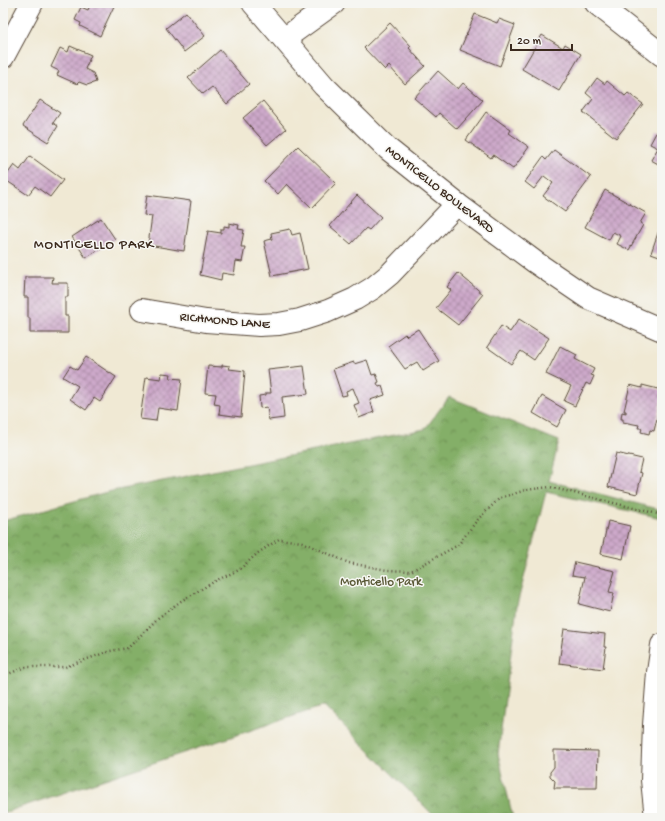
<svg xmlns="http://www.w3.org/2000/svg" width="665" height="821" font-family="'Gochi Hand',sans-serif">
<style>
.forest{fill:url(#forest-crowns);stroke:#606c42}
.building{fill:url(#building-cross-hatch)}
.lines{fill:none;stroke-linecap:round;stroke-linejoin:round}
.minor-casing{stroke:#564739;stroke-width:24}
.path{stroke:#564739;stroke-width:2.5;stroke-dasharray:1 3;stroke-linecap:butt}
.minor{stroke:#fff;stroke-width:22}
.labels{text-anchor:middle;stroke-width:3;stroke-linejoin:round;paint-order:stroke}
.street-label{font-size:13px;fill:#3b2a1e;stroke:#f6f6f2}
.park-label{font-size:13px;fill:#5b5a38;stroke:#f6f6f2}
.neighbourhood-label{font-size:14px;letter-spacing:1px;fill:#3b2a1e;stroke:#f6f6f2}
</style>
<defs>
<pattern id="forest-crowns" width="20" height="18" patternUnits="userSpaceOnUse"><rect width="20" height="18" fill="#84af67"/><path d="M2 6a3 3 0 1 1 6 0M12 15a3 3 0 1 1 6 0" fill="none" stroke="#6d8f54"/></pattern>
<pattern id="building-cross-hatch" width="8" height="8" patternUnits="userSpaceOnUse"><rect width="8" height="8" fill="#cda9ca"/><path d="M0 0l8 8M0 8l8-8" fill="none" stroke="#a88aa3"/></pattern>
</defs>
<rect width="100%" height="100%" fill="#f6f6f2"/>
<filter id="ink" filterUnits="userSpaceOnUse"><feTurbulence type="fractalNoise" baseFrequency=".025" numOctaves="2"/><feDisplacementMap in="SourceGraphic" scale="8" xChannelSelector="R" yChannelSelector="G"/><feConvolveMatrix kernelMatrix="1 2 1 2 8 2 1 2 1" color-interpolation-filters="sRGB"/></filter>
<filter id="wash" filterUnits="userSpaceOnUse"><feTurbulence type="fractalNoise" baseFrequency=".012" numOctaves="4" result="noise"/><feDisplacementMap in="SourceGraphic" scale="16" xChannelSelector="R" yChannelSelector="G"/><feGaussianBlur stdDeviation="0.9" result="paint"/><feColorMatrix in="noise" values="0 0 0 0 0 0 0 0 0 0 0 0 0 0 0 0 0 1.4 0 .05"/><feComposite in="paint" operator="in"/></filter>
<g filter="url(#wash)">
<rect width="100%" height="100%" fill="#f0e9d4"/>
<path class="forest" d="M449 397 559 441 549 481 662 510 661 518 546 492 517 605 498 754 513 818H436L324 706 3 813V521L107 492 425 429Z"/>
<g id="blocks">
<g class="building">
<path d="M91 3H108L114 6 100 36 80 26 81 23 75 20 81 7 88 10Z"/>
<path d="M186 12 205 36 184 52 166 28Z"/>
<path d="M475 14 497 23 499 19 515 25 500 66 460 50Z"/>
<path d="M390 23 411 46 409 48 425 66 405 84 389 66 385 70 364 48Z"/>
<path d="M542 35 563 48 565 44 581 54 559 91 522 69Z"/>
<path d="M70 46 91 55 85 69 93 73 96 82 87 85 79 82 77 84 57 75 59 71 51 67 60 48 68 52Z"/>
<path d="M220 50 249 84 227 104 212 87 203 94 188 78Z"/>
<path d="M438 71 458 89 463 83 483 100 457 129 439 113 436 117 414 98Z"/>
<path d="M597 78 605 84 607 81 625 96 628 93 643 104 616 138 583 112 593 99 586 93Z"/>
<path d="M40 100 60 113 53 123 58 126 48 142 23 126Z"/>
<path d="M263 101 286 129 267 145 243 118Z"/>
<path d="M486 112 511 130 509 133 529 147 513 169 493 155 491 158 466 140Z"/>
<path d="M657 131 662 133V166L651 160 658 148 650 144Z"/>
<path d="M298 146 336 183 312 208 287 184 278 194 264 181Z"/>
<path d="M554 150 591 177 565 212 543 196 553 183 544 176 534 189 525 182 543 157 546 160Z"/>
<path d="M30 156 63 180 50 197 35 186 28 195 4 179 14 165 20 170Z"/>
<path d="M605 190 646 213 640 223 643 225 629 250 617 244 621 236 613 232 609 240 585 227Z"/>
<path d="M147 195 191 201 184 251 148 245 152 216 144 215Z"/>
<path d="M357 195 381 217 369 230 366 228 351 244 330 226Z"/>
<path d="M101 218 115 239 86 258 72 237Z"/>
<path d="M229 223 239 225 238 229 244 230 241 247H245L242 262 236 261 234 275 222 273 221 280 200 275 208 231 221 233V229H224V226L229 227Z"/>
<path d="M290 229 292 235 300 233 308 269 272 276 264 241 272 239 271 233Z"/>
<path d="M659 230 662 231V257L651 253Z"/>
<path d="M458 273 483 294 458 325 436 308 451 290 447 287Z"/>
<path d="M25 277H53L52 283H68V297H65V316H68V333H30V318H28V297H24Z"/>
<path d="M519 319 549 338 534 360 521 351 511 364 487 347 501 326 510 332Z"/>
<path d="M418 329 439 361 423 371 417 362 405 369 388 346 405 334 407 336Z"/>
<path d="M560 346 577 355 575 359 594 369 591 375 594 376 590 385 586 383 575 406 564 401 571 386 546 374Z"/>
<path d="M86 357 116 377 100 402 94 398 86 410 70 399 78 386 63 377 70 366 77 370Z"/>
<path d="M367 360 372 375 376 374 379 382 377 383 379 387 382 386 385 395 370 400 374 412 359 418 354 405 359 403 353 388 346 391 347 395 342 396 333 369 354 362V364Z"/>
<path d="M222 365 230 366 229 369 245 371 241 417 219 414 220 405 214 404 216 394 205 393 208 366 222 367Z"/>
<path d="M304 366 308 394 282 397 284 418 269 420 267 407 260 408 259 396 266 395V393H271L268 370Z"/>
<path d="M162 373 171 374 170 378 182 379 178 411 158 408 156 421 140 419 146 377 161 379Z"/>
<path d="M630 385 642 388V385L662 390V397L654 431 650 430 649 434 641 432 642 428H638L639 425 623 422V419H621L622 412 626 413V411H624Z"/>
<path d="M542 396 566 410 557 427 533 413Z"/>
<path d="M616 453 642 459 639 472 642 473 637 494 608 487Z"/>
<path d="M608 521 630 526 623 559 601 554Z"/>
<path d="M575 562 615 571 609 592 614 593 610 612 579 604 585 577 572 575Z"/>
<path d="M564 629 605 634 604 647H606L603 669 559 663Z"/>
<path d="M554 750 598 751 597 788H554L555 781 550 776V772L554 767Z"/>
</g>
</g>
</g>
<g filter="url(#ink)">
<use href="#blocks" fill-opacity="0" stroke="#564739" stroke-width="1"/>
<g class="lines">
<g class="minor-casing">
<g id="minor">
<path d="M253 3 324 86 388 149 457 204 535 262 588 298 662 330"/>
<path d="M596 3 662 55"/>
<path d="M284 39 334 3"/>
<path d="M3 57 32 3"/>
<path d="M142 310 206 321 259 325 279 324 300 320 328 311 355 299 373 288 390 274 457 204"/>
<path d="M656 818 652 780 654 725 658 672 662 645"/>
</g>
</g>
<path class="path" d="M3 676 26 667H65L110 651 128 648 158 618 181 601 217 580 239 570 258 553 279 539 302 542 349 563 387 570 411 571 458 545 479 518 500 498 526 490 550 487 662 515"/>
<use href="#minor" class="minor"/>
</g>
</g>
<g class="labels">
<g class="street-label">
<text transform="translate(441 188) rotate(38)" y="5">MONTICELLO BOULEVARD</text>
<text transform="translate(225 319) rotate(5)" y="5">RICHMOND LANE</text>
</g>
<g class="park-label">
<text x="381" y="585">Monticello Park</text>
</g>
<g class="neighbourhood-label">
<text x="94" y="248">MONTICELLO PARK</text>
</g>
</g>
<rect width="665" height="821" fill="none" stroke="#f6f6f2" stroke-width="16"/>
<path d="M511 44v6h61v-6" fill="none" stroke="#3b2a1e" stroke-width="2"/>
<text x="517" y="44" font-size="12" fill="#3b2a1e" stroke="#f6f6f2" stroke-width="3" paint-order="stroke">20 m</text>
</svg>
